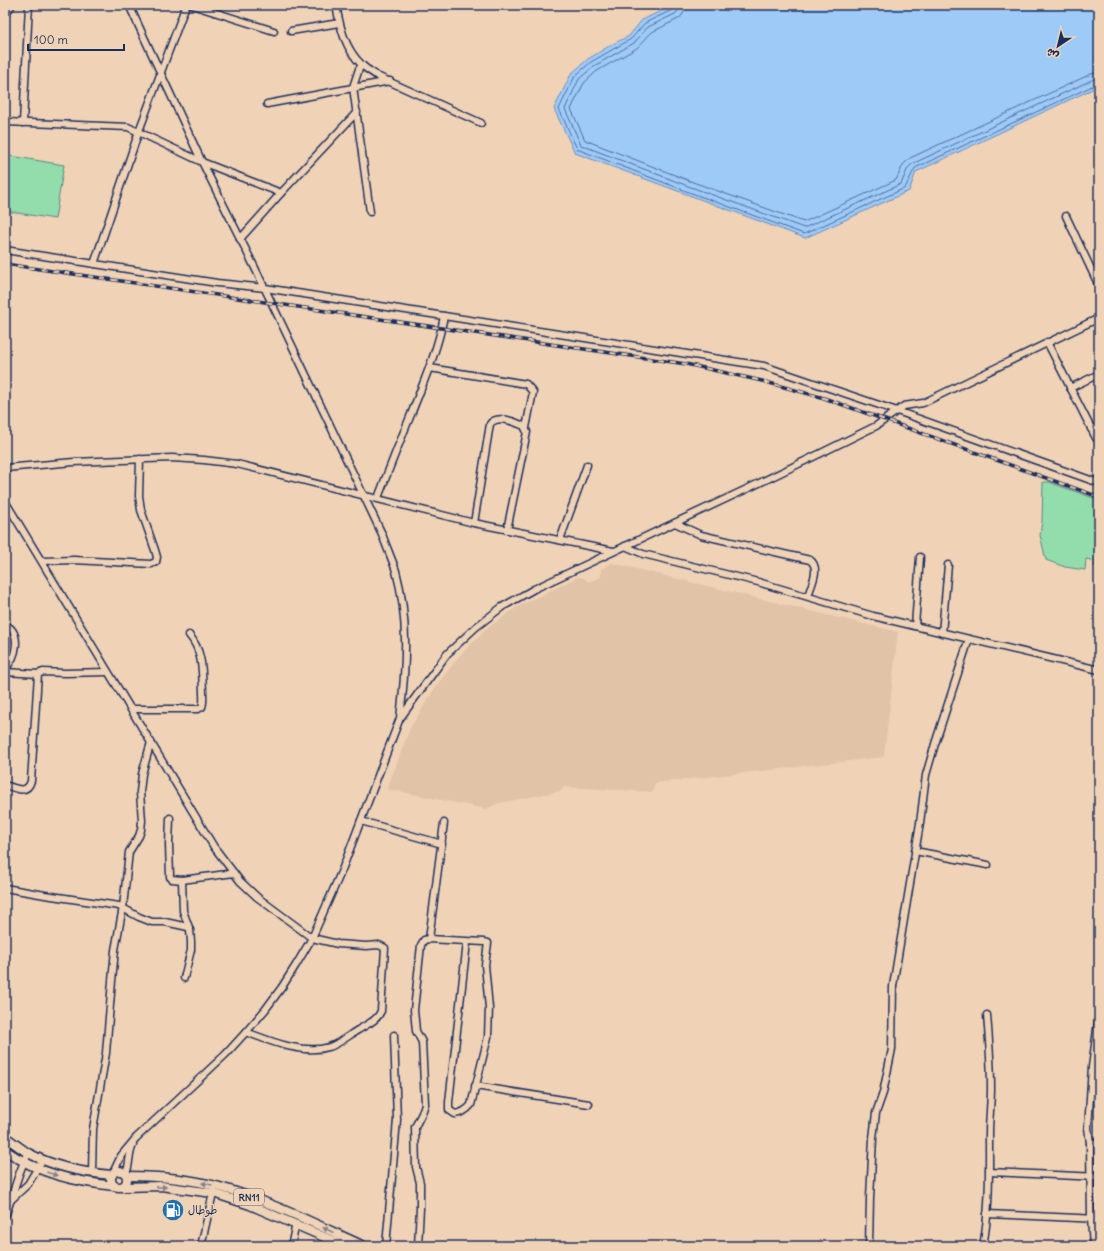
<svg xmlns="http://www.w3.org/2000/svg" width="1104" height="1251" font-family="Delius,'Playpen Sans Arabic',sans-serif">
<style>
.built{fill:#e1c3a8}
.green{fill:#93dcac;stroke:#578685}
.water{fill:#9ecaf8;stroke:#6a8cba}
.lines{fill:none;stroke-linecap:round;stroke-linejoin:round}
.shore{stroke:#4f6d9c;stroke-width:1}
.minor-casing{stroke:#1b2f5e;stroke-width:9}
.major-casing{stroke:#1b2f5e;stroke-width:11}
.minor{stroke:#f0d3b6;stroke-width:6}
.major{stroke:#f0d3b6;stroke-width:8}
.rail-casing{stroke:#1b2f5e;stroke-width:3.5}
.rail{stroke:#f0d3b6;stroke-width:2;stroke-dasharray:6;stroke-linecap:butt}
.oneway{fill:#86818a}
.labels{text-anchor:middle;stroke-width:3;stroke-linejoin:round;paint-order:stroke}
.shield{fill:#f0d3b6;stroke:#5b6078;stroke-width:1}
.shield-label{font-size:10px;font-weight:bold;fill:#1b2f5e}
.poi-label{font-size:11px;fill:#1b2f5e;stroke:#f0d3b6;text-anchor:start}
</style>
<rect width="100%" height="100%" fill="#f0d3b6"/>
<filter id="ink" filterUnits="userSpaceOnUse"><feTurbulence type="fractalNoise" baseFrequency=".025" numOctaves="2"/><feDisplacementMap in="SourceGraphic" scale="8" xChannelSelector="R" yChannelSelector="G"/><feConvolveMatrix kernelMatrix="1 2 1 2 8 2 1 2 1" color-interpolation-filters="sRGB"/></filter>
<g filter="url(#ink)">
<path class="built" d="M612 563 898 632 884 757 655 783 653 792 564 787 561 791 499 803 486 809 387 789 410 728 436 686 460 655 489 627 517 607 578 577 584 578 588 582 601 577V569Z"/>
<g class="green">
<path d="M5 155 64 165 55 219 5 211Z"/>
<path d="M1043 482H1049L1099 500V566H1094L1095 561 1086 559 1085 570 1065 567 1046 560 1040 535 1042 521Z"/>
</g>
<path class="water" d="M674 5H1099V86L916 172 909 191 805 238 575 153 554 109 571 74 588 59 611 45 629 36 642 20Z"/>
<g class="lines">
<g class="shore">
<path d="M674 5 672 10 645 23 631 39 591 62 575 76 559 109 577 149 686 191 804 234 905 188 915 168 1099 83"/>
<path d="M679 5 678 11 675 14 648 27 634 43 594 66 579 79 565 109 581 145 688 186 804 228 901 184 908 168 912 164 1094 79 1099 78"/>
<path d="M685 5 684 12 680 18 652 32 637 48 597 71 584 83 571 109 585 140 690 181 804 222 896 180 903 165 910 158 1091 74 1099 72"/>
</g>
<g class="minor-casing">
<g id="minor">
<path d="M192 5 274 31"/>
<path d="M336 5C340 27 345 49 362 65 366 69 372 72 377 76L481 123"/>
<path d="M5 15 12 5"/>
<path d="M291 31 339 23"/>
<path d="M362 65 359 69 353 87 370 212"/>
<path d="M267 104 390 81"/>
<path d="M5 122 128 127 202 162 281 193"/>
<path d="M23 123 29 5"/>
<path d="M1066 216 1099 286"/>
<path d="M240 239 281 193 357 112"/>
<path d="M5 250 217 283 265 288 444 316 764 366 897 411 1099 483"/>
<path d="M94 264 139 131 186 5"/>
<path d="M1047 342 1096 438 1099 439"/>
<path d="M430 368 526 384 533 392 526 428"/>
<path d="M1070 388 1099 374"/>
<path d="M1091 429 1099 426"/>
<path d="M5 468 74 462 172 458 204 460 237 464 474 523 613 551"/>
<path d="M378 498C389 469 400 441 412 412 424 381 438 349 444 316"/>
<path d="M5 501 214 847 240 881 257 897 312 938 338 944 366 946 379 945 385 948 381 1011C377 1021 367 1024 358 1030 349 1035 339 1044 329 1047 303 1055 270 1041 246 1032"/>
<path d="M474 523 490 424C497 414 515 422 524 426L527 432 507 530"/>
<path d="M675 523 701 535 810 560C821 568 811 585 808 596"/>
<path d="M560 540 587 465"/>
<path d="M625 546 643 554 758 582 873 616 1099 670"/>
<path d="M43 561 74 560 151 564 156 562 157 557 155 550 141 510 139 496 140 459"/>
<path d="M5 625C22 631 17 659 5 668"/>
<path d="M915 626 920 557"/>
<path d="M942 633 948 565"/>
<path d="M5 672 38 674"/>
<path d="M131 709H198L202 707C204 702 203 697 203 692 202 671 203 651 189 635"/>
<path d="M401 717 447 654 476 627 502 607 534 589 751 487 813 457 876 426 904 406 923 403 1099 318"/>
<path d="M5 785C15 788 27 795 31 781L38 674 43 672 65 673 107 672"/>
<path d="M170 818 169 844 170 877 172 879 182 880 234 873"/>
<path d="M361 821 442 844"/>
<path d="M915 851 988 865"/>
<path d="M182 880 183 911 190 930 191 942V950L184 978"/>
<path d="M5 888 45 895 119 906 139 917 152 922H165L188 927"/>
<path d="M429 939 444 823"/>
<path d="M475 1086 589 1104"/>
<path d="M1090 1143 1088 1128 1092 1067 1099 1014"/>
<path d="M92 1172 93 1129 106 1053 112 981 115 950 123 907 129 852 139 836 141 830 142 821 140 792 142 774 151 742"/>
<path d="M990 1172 1099 1177"/>
<path d="M113 1173 121 1156 136 1138 226 1054 246 1032 265 1010 282 987 296 965 312 938 342 870 400 718C406 669 409 619 396 571 392 559 386 546 382 534L255 268 202 162 129 5"/>
<path d="M126 1174C130 1165 128 1156 133 1145"/>
<path d="M12 1199 28 1184 40 1164"/>
<path d="M987 1214 1099 1219"/>
<path d="M5 1216C13 1197 16 1177 26 1158"/>
<path d="M201 1246 213 1193"/>
<path d="M291 1246 296 1224"/>
<path d="M386 1246 397 1120 394 1035"/>
<path d="M418 1246 420 1208V1183L416 1167 415 1127 422 1113 425 1104 422 1042 416 1031 414 1010 421 945 424 940 429 939 484 942 488 943 485 965 489 1008 488 1037 471 1105C467 1110 462 1113 455 1114L449 1110V1102L467 942"/>
<path d="M869 1246 870 1198 873 1138 876 1113 883 1093 892 1049 893 986 920 823 926 775 935 744 969 639"/>
<path d="M983 1246C990 1209 989 1172 989 1134 989 1118 991 1103 991 1088 991 1064 989 1039 987 1015"/>
<path d="M1093 1246 1091 1219 1090 1143 1099 1142"/>
</g>
</g>
<g class="major-casing">
<g id="major">
<path d="M5 1137C13 1142 20 1148 28 1153 53 1166 84 1173 112 1175"/>
<path d="M5 1150C39 1174 73 1181 114 1186"/>
<circle cx="119" cy="1179" r="8"/>
<path d="M127 1176C158 1176 191 1179 220 1187 270 1201 317 1225 364 1246"/>
<path d="M123 1187 161 1186 213 1193 250 1205 345 1246"/>
</g>
</g>
<use href="#minor" class="minor"/>
<use href="#major" class="major"/>
<g class="rail-casing">
<path id="rail" d="M5 264 686 364 762 381 824 398 1099 497"/>
</g>
<use href="#rail" class="rail"/>
</g>
<defs><path id="oneway-solid" d="M-6-.8H1V-3.2L6.5 0L1 3.2V.8H-6Z"/></defs>
<g class="oneway">
<use href="#oneway-solid" transform="translate(52 1174) rotate(19)"/>
<use href="#oneway-solid" transform="translate(207 1184) rotate(-168)"/>
<use href="#oneway-solid" transform="translate(161 1187) rotate(1)"/>
<use href="#oneway-solid" transform="translate(328 1230) rotate(-156)"/>
</g>
</g>
<defs>
<g id="fuel-disc" transform="scale(1.15)"><circle r="9.5" fill="#1f6fb2" stroke="#f0d3b6"/><path d="M-5.5-6h7V0h2V4h1.3V-2.5L3-4.5l.8-.8L6-3V5H2.5V1h-1V6h-7ZM-4.2-4.7v3.2H.2V-4.7Z" fill="#fff"/></g>
</defs>
<g fill-rule="evenodd">
<use href="#fuel-disc" x="173" y="1210"/>
</g>
<g class="labels">
<rect class="shield" x="234" y="1189" width="30" height="16" rx="3"/>
<g class="shield-label">
<text x="249" y="1201">RN11</text>
</g>
<g class="poi-label">
<text x="188" y="1214">طوطال</text>
</g>
</g>
<rect width="1104" height="1251" fill="none" stroke="#f0d3b6" stroke-width="20"/>
<rect x="10" y="10" width="1084" height="1231" fill="none" stroke="#1b2f5e" stroke-width="1.5" filter="url(#ink)"/>
<g transform="translate(1058 46) rotate(215)" stroke="#f0d3b6" stroke-width="3" paint-order="stroke">
<path d="M0-3L7 15L0 10L-7 15Z" fill="#1b2f5e"/>
<text y="-6" font-size="11" font-weight="bold" text-anchor="middle" fill="#1b2f5e">ش</text>
</g>
<path d="M28 44v6h96v-6" fill="none" stroke="#1b2f5e" stroke-width="2"/>
<text x="34" y="44" font-size="12" fill="#1b2f5e" stroke="#f0d3b6" stroke-width="3" paint-order="stroke">100 m</text>
</svg>
